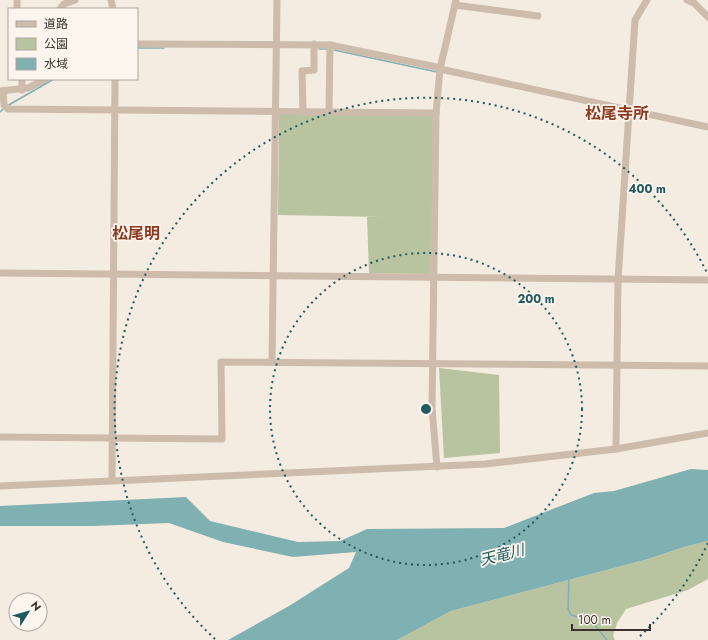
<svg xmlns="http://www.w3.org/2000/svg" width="708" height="640" font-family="Jost,'Noto Sans JP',sans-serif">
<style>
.green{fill:#b8c4a0}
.water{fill:#7fb0b2}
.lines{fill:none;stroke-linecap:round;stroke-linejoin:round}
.stream{stroke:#7fb0b2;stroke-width:1.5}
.minor{stroke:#cdbbac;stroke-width:7}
.ring{fill:none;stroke:#1f5a5e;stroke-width:2;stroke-dasharray:2 4}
.labels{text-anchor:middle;stroke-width:3.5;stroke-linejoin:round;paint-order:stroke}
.water-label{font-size:15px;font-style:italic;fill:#1f5a5e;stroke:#fbf5ee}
.quarter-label{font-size:16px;font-weight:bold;fill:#8c3b22;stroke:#fbf5ee}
.centre{fill:#1f5a5e;stroke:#fbf5ee;stroke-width:2}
.ring-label{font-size:12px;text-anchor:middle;font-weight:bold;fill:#1f5a5e;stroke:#fbf5ee;stroke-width:3.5;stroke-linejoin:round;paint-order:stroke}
</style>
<rect width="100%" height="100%" fill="#f4ebe1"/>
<g class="green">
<path d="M279 114 433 115 432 272 429 274 369 273 367 217H383L278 215Z"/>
<path d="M439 368 499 375 500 453 444 458Z"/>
<path d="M708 541V579L688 590 626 609 617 623 613 636 615 640H397L451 611 648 559 684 547Z"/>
</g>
<path class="water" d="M691 469 708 470V541L684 547 648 559 451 611 397 640H228L289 606 349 568 356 552 293 557 223 542 169 523 93 526H0V506L186 497 210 521 298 542 340 541 367 529 504 528 594 493 614 491Z"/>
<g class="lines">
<g class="stream">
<path d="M137 48H164"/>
<path d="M319 49H327"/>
<path d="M334 50 437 72"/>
<path d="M7 106 54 79"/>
<path d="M0 112 4 108"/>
<path d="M569 577 568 609 571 615 591 621 607 640"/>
</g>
<g class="minor">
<path d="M17 0V9"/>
<path d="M111 0 113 9"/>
<path d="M687 0 694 3 708 17"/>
<path d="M455 5 538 16"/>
<path d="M60 9 64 4 75 0"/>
<path d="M137 44 330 45 441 68"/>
<path d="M440 69 708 127"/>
<path d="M22 90V79"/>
<path d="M0 91 28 88 46 79"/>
<path d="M3 91 4 105 8 109 436 113"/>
<path d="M303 111 302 71 314 70V44"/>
<path d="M329 111 330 45"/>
<path d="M0 273 708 280"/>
<path d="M272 361 277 0"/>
<path d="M0 437 222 439 221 362 708 366"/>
<path d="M616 449 618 280 635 20 647 0"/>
<path d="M437 467 432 408 436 113 440 69 456 0"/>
<path d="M112 480 115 79"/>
<path d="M0 486 485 464 616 449 708 433"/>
</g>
</g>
<g class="ring">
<circle cx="426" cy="409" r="156"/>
<path d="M708 543A312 312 0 0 1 637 639M215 639A312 312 0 1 1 708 275"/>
</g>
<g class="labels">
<g class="water-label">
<text transform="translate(502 555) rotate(-14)" y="5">天竜川</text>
</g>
<g class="quarter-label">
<text x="617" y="119">松尾寺所</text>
<text x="136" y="239">松尾明</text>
</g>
</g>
<circle cx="426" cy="409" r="6" class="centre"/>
<g class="ring-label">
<text x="647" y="193">400 m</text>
<text x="536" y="303">200 m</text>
</g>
<rect x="8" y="8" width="130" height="72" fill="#fbf5ee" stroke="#aea6a0"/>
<rect x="16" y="21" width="20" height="6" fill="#cdbbac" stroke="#aea6a0"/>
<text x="44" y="28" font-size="12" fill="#3b302b">道路</text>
<rect x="16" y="38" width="20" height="12" fill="#b8c4a0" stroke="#aea6a0"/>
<text x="44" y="48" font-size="12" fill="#3b302b">公園</text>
<rect x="16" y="58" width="20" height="12" fill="#7fb0b2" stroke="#aea6a0"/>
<text x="44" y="68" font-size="12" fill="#3b302b">水域</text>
<g transform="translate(28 612) rotate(53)"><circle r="19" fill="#fbf5ee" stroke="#aea6a0"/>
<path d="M0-3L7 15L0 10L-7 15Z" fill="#1f5a5e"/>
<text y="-6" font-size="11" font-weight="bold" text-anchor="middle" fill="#3b302b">N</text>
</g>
<path d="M572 624v6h78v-6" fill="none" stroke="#3b302b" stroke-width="2"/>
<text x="578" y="624" font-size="12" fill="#3b302b" stroke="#fbf5ee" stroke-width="3" paint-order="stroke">100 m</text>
</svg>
